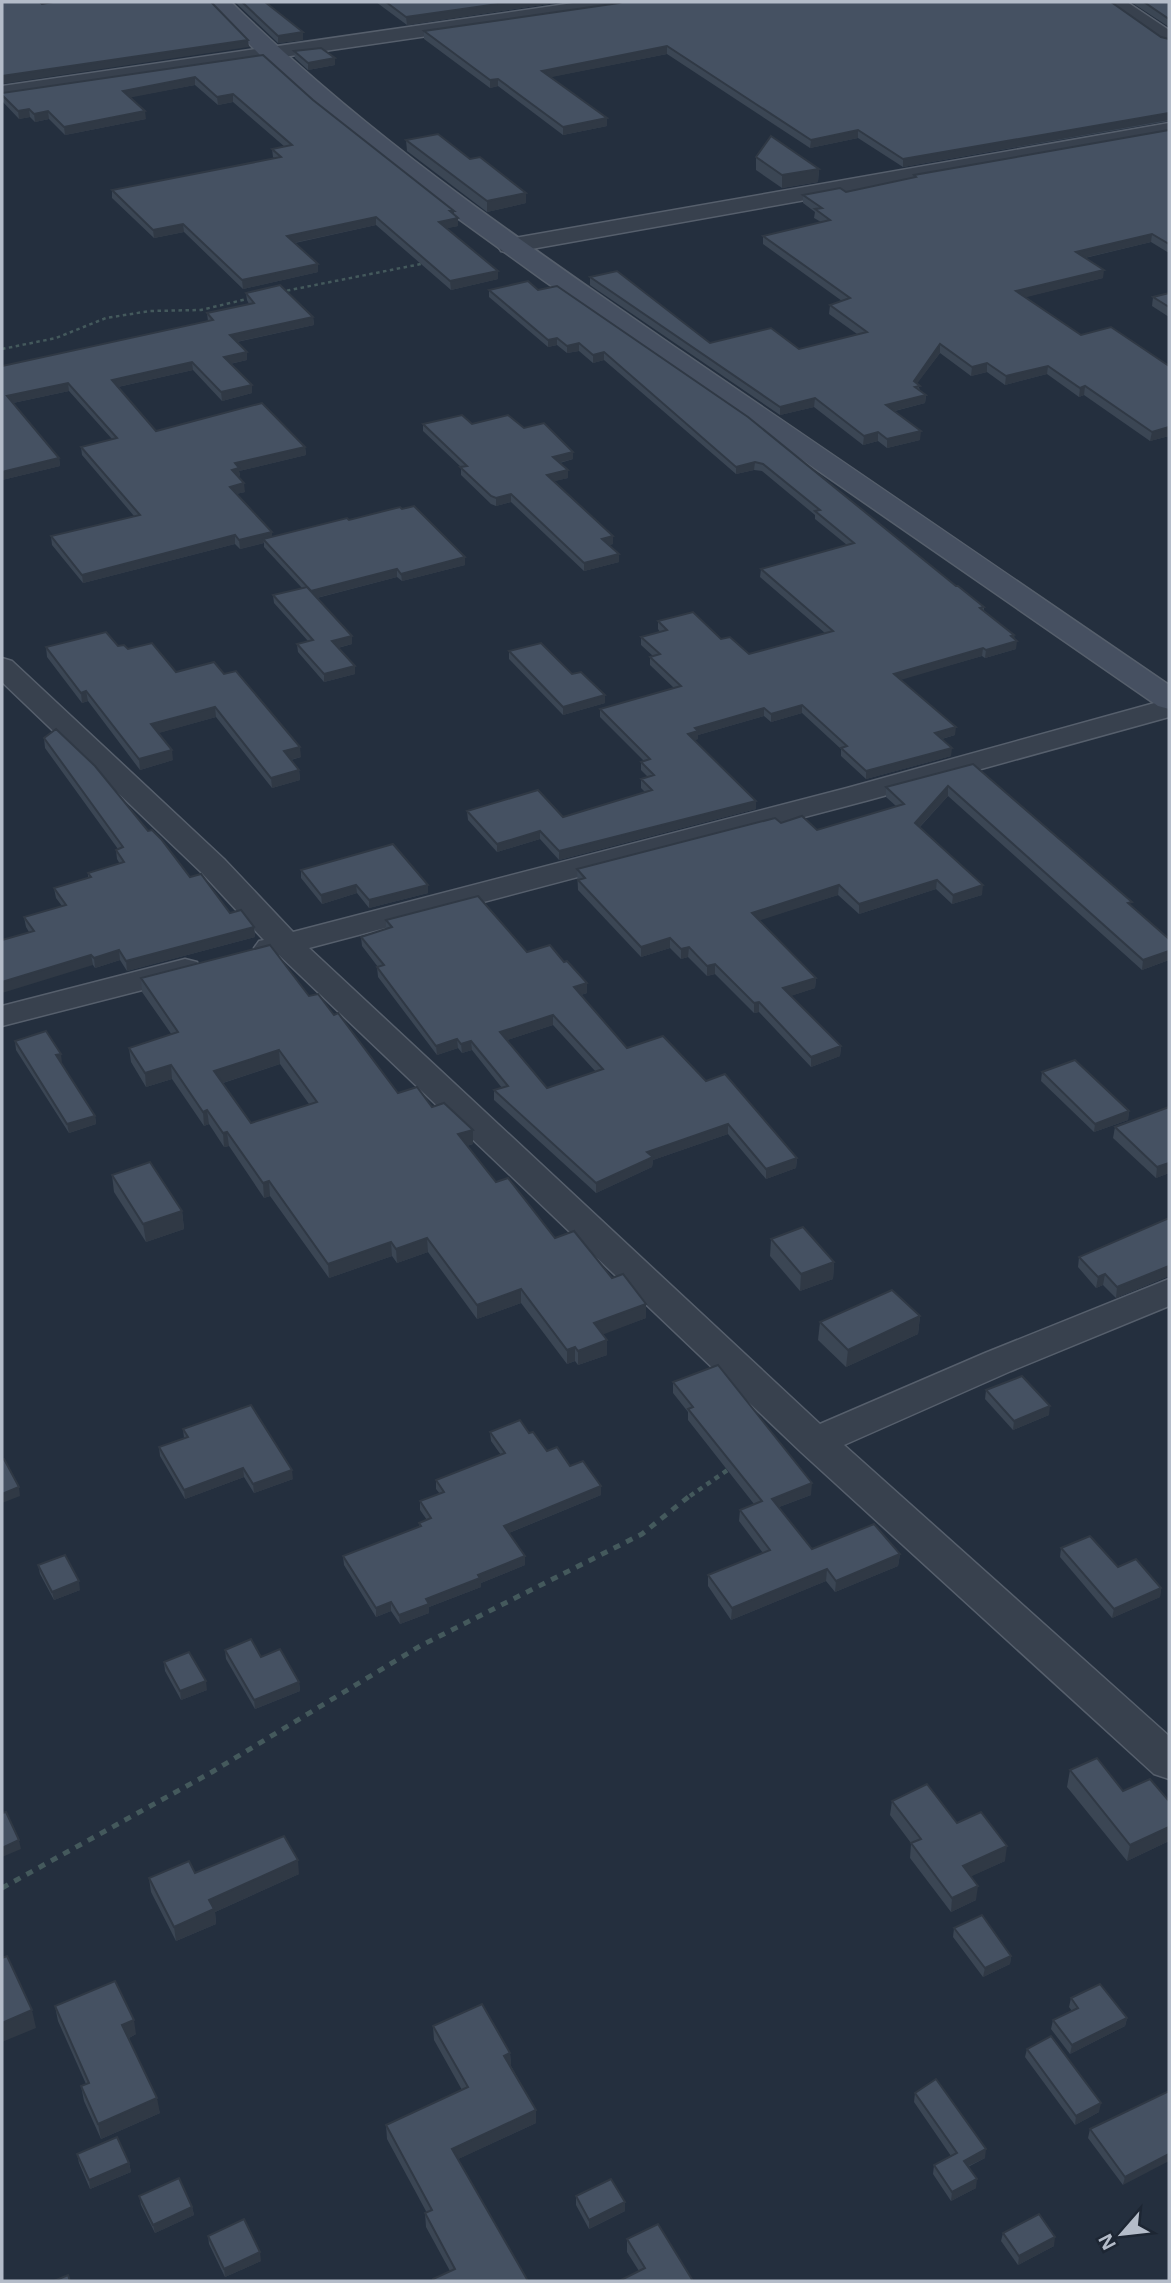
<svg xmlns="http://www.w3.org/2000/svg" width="1171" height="2283" font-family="'Open Sans',sans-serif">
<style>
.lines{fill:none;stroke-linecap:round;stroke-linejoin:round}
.street-casing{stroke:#565f6c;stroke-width:3}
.secondary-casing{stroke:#565f6c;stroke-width:3}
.path-far2{stroke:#44595c;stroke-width:2.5;stroke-dasharray:3.5 3.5;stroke-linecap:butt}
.path-far1{stroke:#44595c;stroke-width:4.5;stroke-dasharray:5 5;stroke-linecap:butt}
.path{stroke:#44595c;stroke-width:5;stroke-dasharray:7 7;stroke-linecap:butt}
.street{fill:#38414e;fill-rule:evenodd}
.secondary{fill:#465061;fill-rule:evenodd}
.wall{fill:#3b4654;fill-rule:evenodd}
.shaded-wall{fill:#303945}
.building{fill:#455162;stroke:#303945;stroke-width:2;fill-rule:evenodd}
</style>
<rect width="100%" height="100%" fill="#242f3e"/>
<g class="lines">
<g class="street-casing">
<g id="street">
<path d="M580 2H629L619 8 2 98V86Z"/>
<path d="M1104 2H1127L1169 30V45L1162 43Z"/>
<path d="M1169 123V135L509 253 501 251 498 246 501 241 509 239Z"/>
<path d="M2 658 12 661 224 859 293 932 847 788 1169 699V717L869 800 309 948 820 1424 985 1353 1169 1279V1306L1011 1371 844 1445 1169 1736V1779L1154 1774 801 1452 279 955 270 958 259 955 254 948 259 941 264 940 202 873 2 682Z"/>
<path d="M185 959 197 962 201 969 197 976 2 1026V1006Z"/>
</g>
</g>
<g class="secondary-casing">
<path id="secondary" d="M208 2H231C368 137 524 243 682 352 845 463 1007 574 1169 685V709L1158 706 543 280 427 196 315 106 262 57Z"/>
</g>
<g class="path-far2">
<path d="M280 292 426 263"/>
<path d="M2 349 56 338 106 318 150 311 201 310 251 298"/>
</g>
<path class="path-far1" d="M690 1496 732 1467"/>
<path class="path" d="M2 1888 212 1772 420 1646 642 1534 692 1494"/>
<use href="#street" class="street"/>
<use href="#secondary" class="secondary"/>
</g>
<g class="wall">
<path d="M235 2H265L303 40 278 43Z"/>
<path d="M376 2H563L407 25Z"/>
<path d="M1131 2H1169V27Z"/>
<path d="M619 3 1161 37 1169 39V121L903 167 858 138 810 148 667 54 550 77 607 118V126L563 135 498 86 490 88 424 39V31Z"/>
<path d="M294 51 335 65 308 70 295 58Z"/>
<path d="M263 55 313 100 454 214 458 226 447 228 498 279 451 290 376 225 295 243 318 264V272L243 289 184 232 154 238 112 198V190L274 158 273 157 272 149 285 147 233 102 218 105 195 85 130 97 146 119 65 135 49 119 35 122 30 117 19 119 2 101V93Z"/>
<path d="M1169 130V253L1151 242 1085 258 1103 278 1025 297 1081 335 1169 366V436L1150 441 1084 395 1079 397 1047 374 1005 385 987 372 971 376 940 353 917 383 920 390 926 395 925 403 895 411 920 440 887 448 878 441 863 445 814 407 780 415 590 285V277L710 343 799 349 857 334 829 314 830 305 842 301 763 244V236L821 222 814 218 815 212 803 203V195L846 192 914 177V175Z"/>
<path d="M406 140 470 159 526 203 487 212 407 151Z"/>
<path d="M756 157 819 169 818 182 782 188 756 170Z"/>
<path d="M489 290H538L984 607V611L1014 635 1016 649 985 658 982 656 901 679 955 735 942 739 951 756 866 779 841 756V749L802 713 771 722 764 716 698 735V739L694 740 756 809 559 860 540 839 497 852 468 820 467 811 563 817 645 792 641 788V779L648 777 641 770V762L644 761 600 717V709L674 688 650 665V657L653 656 641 645V637L660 632 658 629V621L721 639 749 654 825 633 760 577 761 569 847 545 815 519V515L762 471 754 470 736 474 604 360 593 363 579 351 567 353 557 345 548 347 489 297Z"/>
<path d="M246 293 313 317 314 325 237 342 247 352V360L230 364 252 393 222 401 193 370 118 387 156 431 305 447 306 455 239 471 240 476 238 477 245 492 236 494 272 532V537L349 520 465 565 402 581 397 577 317 598 352 636V644L338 648 355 666V674L324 682 298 652 297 644 308 641 274 603 273 595 302 588 264 547V543L240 549 235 544 83 583 52 545 51 536 134 516 82 455 81 447 112 439 69 391 13 403 59 458 60 466 2 480V366L208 321 207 313 249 304 247 300Z"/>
<path d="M1169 293V317L1152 306 1153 297Z"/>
<path d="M423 424H472L524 428 573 452V459L560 463 568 478 554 481 613 544 609 545 619 554V562L584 571 511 502 496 506 491 504 461 475V467L423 431Z"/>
<path d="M118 646 128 649 176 672 224 674 301 757 291 760 299 770 300 780 272 788 216 717 158 733 173 760 140 770 88 701 82 703 47 657 46 647Z"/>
<path d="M509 651 572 674 605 703 563 715 509 659Z"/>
<path d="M44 738 148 831 190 877 230 913 254 927 255 937 127 971 120 960 95 968 93 965 29 932 26 927 24 917 62 906 56 898 54 888 88 878V873L120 864 117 859 116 850 118 849 45 748Z"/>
<path d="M973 764 1169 939V960L1142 970 948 796 920 827 982 895 952 904 936 889 859 914 838 895 759 920 816 978 815 988 790 996 841 1046 840 1056 811 1067 759 1012 754 1013 715 974 707 976 688 957 681 959 670 948 641 957 578 890 577 869 781 823 817 830 896 806 886 797V787Z"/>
<path d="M301 870 428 893 369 908 357 893 322 904 301 878Z"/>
<path d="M386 920 527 952 587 993 581 995 627 1048 706 1081 797 1158 796 1168 766 1179 728 1134 653 1160 652 1167 596 1193 494 1100V1090L502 1088 472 1050 462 1053 458 1048 437 1055 378 977 377 967H378L362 946 361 937 386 929ZM553 1025 596 1072 547 1088 507 1040Z"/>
<path d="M141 978 309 996 398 1093 432 1107 473 1130V1144L467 1146 496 1182 555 1238 612 1278 646 1318 602 1334 607 1340V1355L578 1365 575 1361 567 1364 521 1303 477 1319 428 1252 397 1263 392 1256 329 1278 270 1196 264 1198 229 1146 224 1147 209 1124 204 1126 172 1079 146 1087 131 1062 129 1048 172 1035 142 992ZM280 1064 309 1104 251 1123 223 1083Z"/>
<path d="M15 1041 62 1063H61L95 1116 96 1124 69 1133 16 1050Z"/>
<path d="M1042 1072 1129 1111 1128 1120 1094 1132 1041 1081Z"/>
<path d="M1169 1107V1173L1156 1178 1113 1138 1115 1127Z"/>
<path d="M112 1175 182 1211 184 1229 146 1242 114 1192Z"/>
<path d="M1169 1218V1276L1116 1298 1103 1285 1096 1288 1078 1267 1079 1257Z"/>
<path d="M771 1239 834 1262 833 1279 800 1291 770 1256Z"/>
<path d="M920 1316 918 1334 846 1367 818 1340 820 1322Z"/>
<path d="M673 1382 811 1495 779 1507 812 1549 900 1554 898 1566 835 1592 826 1581 731 1620 708 1586V1575L763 1553 739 1521 740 1510 754 1504 688 1420V1412L673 1393Z"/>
<path d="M986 1390 1049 1415 1013 1430 985 1399Z"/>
<path d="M183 1429 293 1479 254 1493 244 1477 185 1499 160 1456 159 1447 184 1438Z"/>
<path d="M490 1432 529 1433 547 1451 570 1466 601 1495 509 1533 525 1556V1565L481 1583V1587L429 1607V1613L400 1624 391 1611 376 1617 344 1565 343 1556 419 1527V1523L427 1520 420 1510V1501L440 1494 436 1489V1480L501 1455 491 1441Z"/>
<path d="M1061 1548 1118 1567 1161 1588 1160 1597 1112 1618 1060 1557Z"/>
<path d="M38 1565 80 1590 54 1600 40 1574Z"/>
<path d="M225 1650 261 1657 299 1682 300 1691 255 1709 226 1659Z"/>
<path d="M164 1662 207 1690 181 1700 165 1671Z"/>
<path d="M1070 1770 1123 1791 1169 1801V1841L1127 1861 1067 1787Z"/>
<path d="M892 1801 957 1823 1005 1861 971 1876 976 1900 951 1912 910 1858 911 1843 890 1815Z"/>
<path d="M195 1873 299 1874 215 1912 216 1924 176 1941 151 1892 149 1878Z"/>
<path d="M954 1928 1011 1956 1010 1964 983 1977 953 1937Z"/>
<path d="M1071 1998 1127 2018 1125 2026 1070 2054 1051 2029 1053 2020 1072 2011 1069 2007Z"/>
<path d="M55 2006 136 2034 129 2038 160 2113 101 2139 84 2101 81 2086 86 2084 58 2021Z"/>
<path d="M433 2026 510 2053 511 2066 536 2110V2123L458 2159 528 2281H433V2279L450 2271 426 2227 425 2213H427L387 2139 386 2125 462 2090 434 2040Z"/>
<path d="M1027 2049 1099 2112 1075 2125 1025 2057Z"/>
<path d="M1169 2091 1123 2185 1088 2138 1090 2129Z"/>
<path d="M915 2093 985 2158 968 2167 976 2188 951 2201 933 2174 934 2165 951 2156 914 2102Z"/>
<path d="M77 2154 129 2163 131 2172 90 2189 79 2163Z"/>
<path d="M139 2196 192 2207 194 2215 155 2233 141 2205Z"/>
<path d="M576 2196 625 2202V2211L589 2229 576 2205Z"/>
<path d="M1003 2233 1054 2246 1018 2265 1001 2241Z"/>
<path d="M208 2236 261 2261 225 2277 209 2244Z"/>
<path d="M627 2239 693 2281 639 2271 627 2252Z"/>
</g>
<g class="shaded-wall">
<path d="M511 2H563L407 25 406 17Z"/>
<path d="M303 32V40L278 43V36Z"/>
<path d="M248 40 249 47 2 84V76Z"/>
<path d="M667 46V54L542 79V71Z"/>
<path d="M335 58V65L308 70V63Z"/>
<path d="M195 77V85L123 99V91Z"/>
<path d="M498 79V86L490 88V80Z"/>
<path d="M233 94V102L218 105 217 97Z"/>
<path d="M29 109 30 117 19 119 18 111Z"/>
<path d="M48 111 49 119 35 122 34 114Z"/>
<path d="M145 111 146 119 65 135 64 127Z"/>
<path d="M1169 113V120L903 167V159Z"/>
<path d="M607 118V126L563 135V127Z"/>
<path d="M858 130V138L810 148 811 140Z"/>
<path d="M819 169 818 182 782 188V175Z"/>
<path d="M526 193V203L487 212V201Z"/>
<path d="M450 211H454V218H458V226L439 230V222Z"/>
<path d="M376 217V225L288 244 287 236Z"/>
<path d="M183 224 184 232 154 238 153 230Z"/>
<path d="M1152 234 1151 242 1075 260 1076 252Z"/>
<path d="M318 264V272L243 289 242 280Z"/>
<path d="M1104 270 1103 278 1015 300 1016 291Z"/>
<path d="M498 271V279L451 290 450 281Z"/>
<path d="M313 317 314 325 231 343 230 335Z"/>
<path d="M557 338V345L548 347V340Z"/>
<path d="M579 343V351L567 353V346Z"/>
<path d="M940 344V353L913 389 914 381Z"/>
<path d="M247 352V360L224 365V357Z"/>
<path d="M604 352V360L593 363V355Z"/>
<path d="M192 362 193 370 113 388 112 380Z"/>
<path d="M987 363V372L971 376 972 367Z"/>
<path d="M1048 366 1047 374 1005 385 1006 376Z"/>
<path d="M68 383 69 391 8 404 7 396Z"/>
<path d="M252 385V393L222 401 221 392Z"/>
<path d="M1085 386 1084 395 1079 397 1080 388Z"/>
<path d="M926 395 925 403 886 413V405Z"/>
<path d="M815 398 814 407 780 415V407Z"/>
<path d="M1169 427V436L1150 441 1152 432Z"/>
<path d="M921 431 920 440 887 448V439Z"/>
<path d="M878 432V441L863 445 864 436Z"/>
<path d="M305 447 306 455 239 471 240 476 232 478V470L235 463Z"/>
<path d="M573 452V459L553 464V457Z"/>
<path d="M59 458 60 466 2 480V472Z"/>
<path d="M755 462 754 470 736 474V467Z"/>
<path d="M568 470V478L547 483V475Z"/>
<path d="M244 483 245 492 231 495 230 487Z"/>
<path d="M511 494V502L496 506V498Z"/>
<path d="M272 532V541L263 539 264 543 240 549 239 540Z"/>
<path d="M235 535V544L83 583 82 575Z"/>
<path d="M613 536V544L602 546V539Z"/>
<path d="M619 554V562L584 571V563Z"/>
<path d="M465 557V565L402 581 401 574Z"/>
<path d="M397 569V577L312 599 311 591Z"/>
<path d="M1014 635 1013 642 1017 641 1016 649 985 658 986 650Z"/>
<path d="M352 636V644L333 649 332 641Z"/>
<path d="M983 648 982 656 894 682V674Z"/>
<path d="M355 666V674L324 682V674Z"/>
<path d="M86 691 88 701 82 703 81 693Z"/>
<path d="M605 695V703L563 715V707Z"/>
<path d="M802 705V713L771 722V714Z"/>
<path d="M215 707 216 717 152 735 151 724Z"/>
<path d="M764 708V716L698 735V739L687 742 688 734 695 728Z"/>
<path d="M956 727 955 735 934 741 935 733Z"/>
<path d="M300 747 301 757 285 761 284 751Z"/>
<path d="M952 748 951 756 866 779V771Z"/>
<path d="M172 750 173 760 140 770 139 759Z"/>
<path d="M299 770 300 780 272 788 271 778Z"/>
<path d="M948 786V796L914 833 915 823Z"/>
<path d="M756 801V809L559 860V851Z"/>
<path d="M540 831V839L497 852V844Z"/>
<path d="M937 880 936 889 859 914V904Z"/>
<path d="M356 885 357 893 322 904 321 895Z"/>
<path d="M428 885V893L369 908V900Z"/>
<path d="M839 885 838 895 752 923V913Z"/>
<path d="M983 885 982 895 952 904 953 895Z"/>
<path d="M254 927 255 937 127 971 126 961Z"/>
<path d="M670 938V948L641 957V947Z"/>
<path d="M689 947 688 957 681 959V949Z"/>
<path d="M119 950 120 960 95 968 94 958Z"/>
<path d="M1169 951V960L1142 970 1143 960Z"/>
<path d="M91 955 93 965 2 993V982Z"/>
<path d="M715 964V974L707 976V966Z"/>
<path d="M816 978 815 988 782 999 783 988Z"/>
<path d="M587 983V993L574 997V987Z"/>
<path d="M759 1002V1012L754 1013V1003Z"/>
<path d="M553 1015V1025L501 1042 500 1032Z"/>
<path d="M457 1039 458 1048 437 1055 436 1046Z"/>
<path d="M471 1041 472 1050 462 1053 461 1044Z"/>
<path d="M841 1046 840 1056 811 1067V1057Z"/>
<path d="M279 1050 280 1064 216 1085 214 1071Z"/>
<path d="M61 1054 62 1063 58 1064 56 1055Z"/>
<path d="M171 1065 172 1079 146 1087 145 1073Z"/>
<path d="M207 1110 209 1124 204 1126 203 1112Z"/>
<path d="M1129 1111 1128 1120 1094 1132 1095 1124Z"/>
<path d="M95 1116 96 1124 69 1133 67 1124Z"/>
<path d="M728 1124V1134L653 1160 652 1167 596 1193V1183L647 1152Z"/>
<path d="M473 1130V1144L459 1148 458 1134Z"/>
<path d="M227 1132 229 1146 224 1147 223 1133Z"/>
<path d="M797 1158 796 1168 766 1179V1169Z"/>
<path d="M1169 1163V1173L1156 1178 1157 1167Z"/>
<path d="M269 1181 270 1196 264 1198 263 1183Z"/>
<path d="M182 1211 184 1229 146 1242 143 1224Z"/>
<path d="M427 1238 428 1252 397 1263 396 1249Z"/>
<path d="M391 1242 392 1256 329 1278 328 1264Z"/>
<path d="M834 1262 833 1279 800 1291 801 1274Z"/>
<path d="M1169 1266V1276L1116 1298 1117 1287Z"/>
<path d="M1105 1274 1103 1285 1096 1288 1098 1277Z"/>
<path d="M521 1289V1303L477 1319V1305Z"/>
<path d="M646 1304V1318L594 1338V1323Z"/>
<path d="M920 1316 918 1334 846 1367 848 1350Z"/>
<path d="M607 1340V1355L578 1365V1351Z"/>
<path d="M575 1347V1361L567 1364V1350Z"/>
<path d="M1050 1406 1049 1415 1013 1430 1014 1421Z"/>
<path d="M243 1468 244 1477 185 1499 184 1490Z"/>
<path d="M292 1470 293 1479 254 1493 253 1484Z"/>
<path d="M812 1483 811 1495 771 1510 772 1499Z"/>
<path d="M601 1486V1495L504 1535V1526Z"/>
<path d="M19 1487 20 1496 2 1503V1494Z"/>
<path d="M900 1554 898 1566 835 1592 836 1581Z"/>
<path d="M525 1556V1565L481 1583V1587L429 1607V1613L400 1624 399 1615 426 1599 478 1575Z"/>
<path d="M827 1569 826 1581 731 1620 732 1608Z"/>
<path d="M79 1581 80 1590 54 1600 52 1592Z"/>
<path d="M1161 1588 1160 1597 1112 1618 1114 1609Z"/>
<path d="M391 1602V1611L376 1617V1608Z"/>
<path d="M206 1681 207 1690 181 1700 180 1691Z"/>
<path d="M299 1682 300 1691 255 1709 254 1700Z"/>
<path d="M1169 1827V1841L1127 1861 1130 1845Z"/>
<path d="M19 1840 21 1849 2 1857V1848Z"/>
<path d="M1007 1846 1005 1861 961 1881 963 1866Z"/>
<path d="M298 1860 299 1874 215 1912 216 1924 176 1941 174 1927 209 1900Z"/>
<path d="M978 1886 976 1900 951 1912 952 1898Z"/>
<path d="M1011 1956 1010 1964 983 1977 985 1968Z"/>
<path d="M32 2010 36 2028 2 2042V2023Z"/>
<path d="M1127 2018 1125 2026 1070 2054 1072 2045Z"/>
<path d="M134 2020 136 2034 125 2040 122 2025Z"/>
<path d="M510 2053 511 2066 504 2056Z"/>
<path d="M157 2098 160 2113 101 2139 98 2124Z"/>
<path d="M1101 2103 1099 2112 1075 2125 1076 2116Z"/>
<path d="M536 2110V2123L452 2162V2149Z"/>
<path d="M986 2149 985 2158 962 2169 964 2161Z"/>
<path d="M1169 2154V2161L1123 2185 1125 2177Z"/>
<path d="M129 2163 131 2172 90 2189 89 2180Z"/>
<path d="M977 2179 976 2188 951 2201 952 2192Z"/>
<path d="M625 2202V2211L589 2229V2220Z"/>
<path d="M192 2207 194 2215 155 2233 153 2225Z"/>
<path d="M1055 2237 1054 2246 1018 2265 1019 2256Z"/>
<path d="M260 2252 261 2261 225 2277 224 2269Z"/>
</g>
<g class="building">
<path d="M2 2H40L42 4 53 2H211L248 40 2 76Z"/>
<path d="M242 2H265L303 32 278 36Z"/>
<path d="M386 2H511L406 17Z"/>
<path d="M622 2H1111L1161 37 1169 39V113L903 159 858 130 811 140 667 46 542 71 607 118 563 127 498 79 490 80 424 31 619 3Z"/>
<path d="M1144 2H1169V19Z"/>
<path d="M321 48 335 58 308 63 294 51Z"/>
<path d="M263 55 313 100 454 211H450L458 218 439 222 498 271 450 281 376 217 287 236 318 264 242 280 183 224 153 230 112 190 281 157 272 149 292 145 233 94 217 97 195 77 123 91 145 111 64 127 48 111 34 114 29 109 18 111 2 95V93Z"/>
<path d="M1169 130V244L1152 234 1076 252 1104 270 1016 291 1081 335 1111 327 1169 366V427L1152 432 1085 386 1080 388 1048 366 1006 376 987 363 972 367 940 344 914 381 920 386 915 387 926 395 886 405 921 431 887 439 878 432 864 436 815 398 780 407 590 277 617 271 710 343 771 328 799 349 867 332 830 305 850 298 763 236 830 220 815 209 822 208 803 195 840 188 846 192 916 177 914 175Z"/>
<path d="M438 134 470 159 480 157 526 193 487 201 406 140Z"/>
<path d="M771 136 819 169 782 175 756 157Z"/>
<path d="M528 281 538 290 557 286 748 417 956 586H958L984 607 980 608 1014 635 1011 636 1017 641 986 650 983 648 894 674 956 727 935 733 952 748 866 771 841 748 847 746 802 705 771 714 764 708 695 728 698 731 688 734 756 801 559 851 540 831 497 844 467 811 538 790 563 817 652 790 641 779 654 775 641 762 650 759 600 709 681 686 650 657 660 654 641 637 667 630 658 621 693 612 721 639 730 637 749 654 833 631 761 569 854 543 815 511 820 510 763 464 755 462 736 467 604 352 593 355 579 343 567 346 557 338 548 340 489 290Z"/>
<path d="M280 285 313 317 230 335 247 352 224 357 252 385 221 392 192 362 112 380 156 431 262 403 305 447 235 463 239 468 232 470 244 483 230 487 272 532 239 540 235 535 82 575 51 536 140 515 81 447 117 438 68 383 7 396 59 458 2 472V366L213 320 207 313 254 303 246 293Z"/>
<path d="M1169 293V307L1153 297Z"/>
<path d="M462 415 472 424 508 415 524 428 544 423 573 452 553 457 568 470 547 475 613 536 602 539 619 554 584 563 511 494 496 498 491 496 460 467 467 466 423 424Z"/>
<path d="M414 506 465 557 401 574 397 569 311 591 263 539 347 518 349 520 400 507 402 509Z"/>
<path d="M307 587 352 636 332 641 355 666 324 674 297 644 313 640 273 595Z"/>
<path d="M106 632 118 646 124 645 128 649 152 643 176 672 214 662 224 674 236 671 300 747 284 751 299 770 271 778 215 707 151 724 172 750 139 759 86 691 81 693 46 647Z"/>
<path d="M541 643 572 674 581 672 605 695 563 707 509 651Z"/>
<path d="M56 729 95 766 148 831 152 830 161 839 190 877 201 874 230 913 241 910 254 927 126 961 119 950 94 958 91 955 2 982V940L34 931 24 917 66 905 54 888 91 877 88 873 124 862 116 850 123 847 44 738Z"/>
<path d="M973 764 1132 902 1128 903 1169 939V951L1143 960 948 786 915 823 983 885 953 895 937 880 859 904 839 885 752 913 816 978 783 988 841 1046 811 1057 759 1002 754 1003 715 964 707 966 689 947 681 949 670 938 641 947 578 880 585 878 577 869 775 818 781 823 802 816 817 830 904 804 886 787Z"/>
<path d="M393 844 428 885 369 900 356 885 321 895 301 870Z"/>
<path d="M478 896 527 952 550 945 564 962 567 961 587 983 574 987 627 1048 663 1036 706 1081 725 1074 797 1158 766 1169 728 1124 647 1152 653 1157 596 1183 494 1090 508 1086 471 1041 461 1044 457 1039 436 1046 377 967 384 965 361 937 392 927 386 920ZM553 1015 603 1069 547 1088 500 1032Z"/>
<path d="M270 945 309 996 318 994 334 1015 338 1013 398 1093 417 1087 432 1107 444 1103 473 1130 458 1134 496 1182 508 1178 555 1238 574 1231 612 1278 623 1274 646 1304 594 1323 607 1340 578 1351 575 1347 567 1350 521 1289 477 1305 427 1238 396 1249 391 1242 328 1264 269 1181 263 1183 227 1132 223 1133 207 1110 203 1112 171 1065 145 1073 129 1048 178 1032 141 978ZM279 1050 317 1102 251 1123 214 1071Z"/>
<path d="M46 1031 61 1054 56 1055 95 1116 67 1124 15 1041Z"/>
<path d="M1075 1060 1129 1111 1095 1124 1042 1072Z"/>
<path d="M1169 1107V1163L1157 1167 1115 1127Z"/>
<path d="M150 1162 182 1211 143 1224 112 1175Z"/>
<path d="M1169 1218V1266L1117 1287 1105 1274 1098 1277 1079 1257Z"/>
<path d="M803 1227 834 1262 801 1274 771 1239Z"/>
<path d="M892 1290 920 1316 848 1350 820 1322Z"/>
<path d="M718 1365 812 1483 772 1499 812 1549 874 1524 900 1554 836 1581 827 1569 732 1608 708 1575 770 1550 740 1510 762 1501 688 1409 693 1407 673 1382Z"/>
<path d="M1022 1376 1050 1406 1014 1421 986 1390Z"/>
<path d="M251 1405 292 1470 253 1484 243 1468 184 1490 159 1447 188 1437 183 1429Z"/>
<path d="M520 1420 529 1433 533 1432 547 1451 557 1447 570 1466 583 1461 601 1486 504 1526 525 1556 478 1575 480 1578 426 1599 429 1604 399 1615 391 1602 376 1608 343 1556 421 1526 419 1523 431 1518 420 1501 444 1492 436 1480 505 1453 490 1432Z"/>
<path d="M4 1459 19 1487 2 1494V1460Z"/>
<path d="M1090 1536 1118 1567 1136 1559 1161 1588 1114 1609 1061 1548Z"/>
<path d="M65 1555 79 1581 52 1592 38 1565Z"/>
<path d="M251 1639 261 1657 280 1649 299 1682 254 1700 225 1650Z"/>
<path d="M189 1652 206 1681 180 1691 164 1662Z"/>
<path d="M1097 1758 1123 1791 1150 1779 1169 1801V1827L1130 1845 1070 1770Z"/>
<path d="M927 1784 957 1823 981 1812 1007 1846 963 1866 978 1886 952 1898 911 1843 921 1839 892 1801Z"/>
<path d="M6 1812 19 1840 2 1848V1813Z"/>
<path d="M284 1836 298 1860 209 1900 214 1909 174 1927 149 1878 189 1861 195 1873Z"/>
<path d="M982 1915 1011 1956 985 1968 954 1928Z"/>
<path d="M7 1956 32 2010 2 2023V1958Z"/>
<path d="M115 1981 134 2020 122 2025 157 2098 98 2124 81 2086 89 2083 55 2006Z"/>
<path d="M1100 1984 1127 2018 1072 2045 1053 2020 1078 2008 1071 1998Z"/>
<path d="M482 2004 510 2053 504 2056 536 2110 452 2149 528 2281H434L433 2279 455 2269 425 2213 432 2210 386 2125 468 2087 433 2026Z"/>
<path d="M1051 2036 1101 2103 1076 2116 1027 2049Z"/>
<path d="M936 2079 986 2149 964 2161 977 2179 952 2192 934 2165 957 2153 915 2093Z"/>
<path d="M1169 2091V2154L1125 2177 1090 2129Z"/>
<path d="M117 2137 129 2163 89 2180 77 2154Z"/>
<path d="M179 2178 192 2207 153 2225 139 2196Z"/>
<path d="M611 2179 625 2202 589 2220 576 2196Z"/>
<path d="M1039 2214 1055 2237 1019 2256 1003 2233Z"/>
<path d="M244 2219 260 2252 224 2269 208 2236Z"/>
<path d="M658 2224 693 2281H619L645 2268 627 2239Z"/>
<path d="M68 2275 70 2281H54Z"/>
</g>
<rect width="1171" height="2283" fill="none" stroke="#b4bcc9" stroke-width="7"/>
<g transform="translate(1122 2234) rotate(242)" stroke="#1d2633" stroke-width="5" paint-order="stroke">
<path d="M0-5L12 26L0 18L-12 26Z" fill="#b4bcc9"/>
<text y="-10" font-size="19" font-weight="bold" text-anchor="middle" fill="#b4bcc9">N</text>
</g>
</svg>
